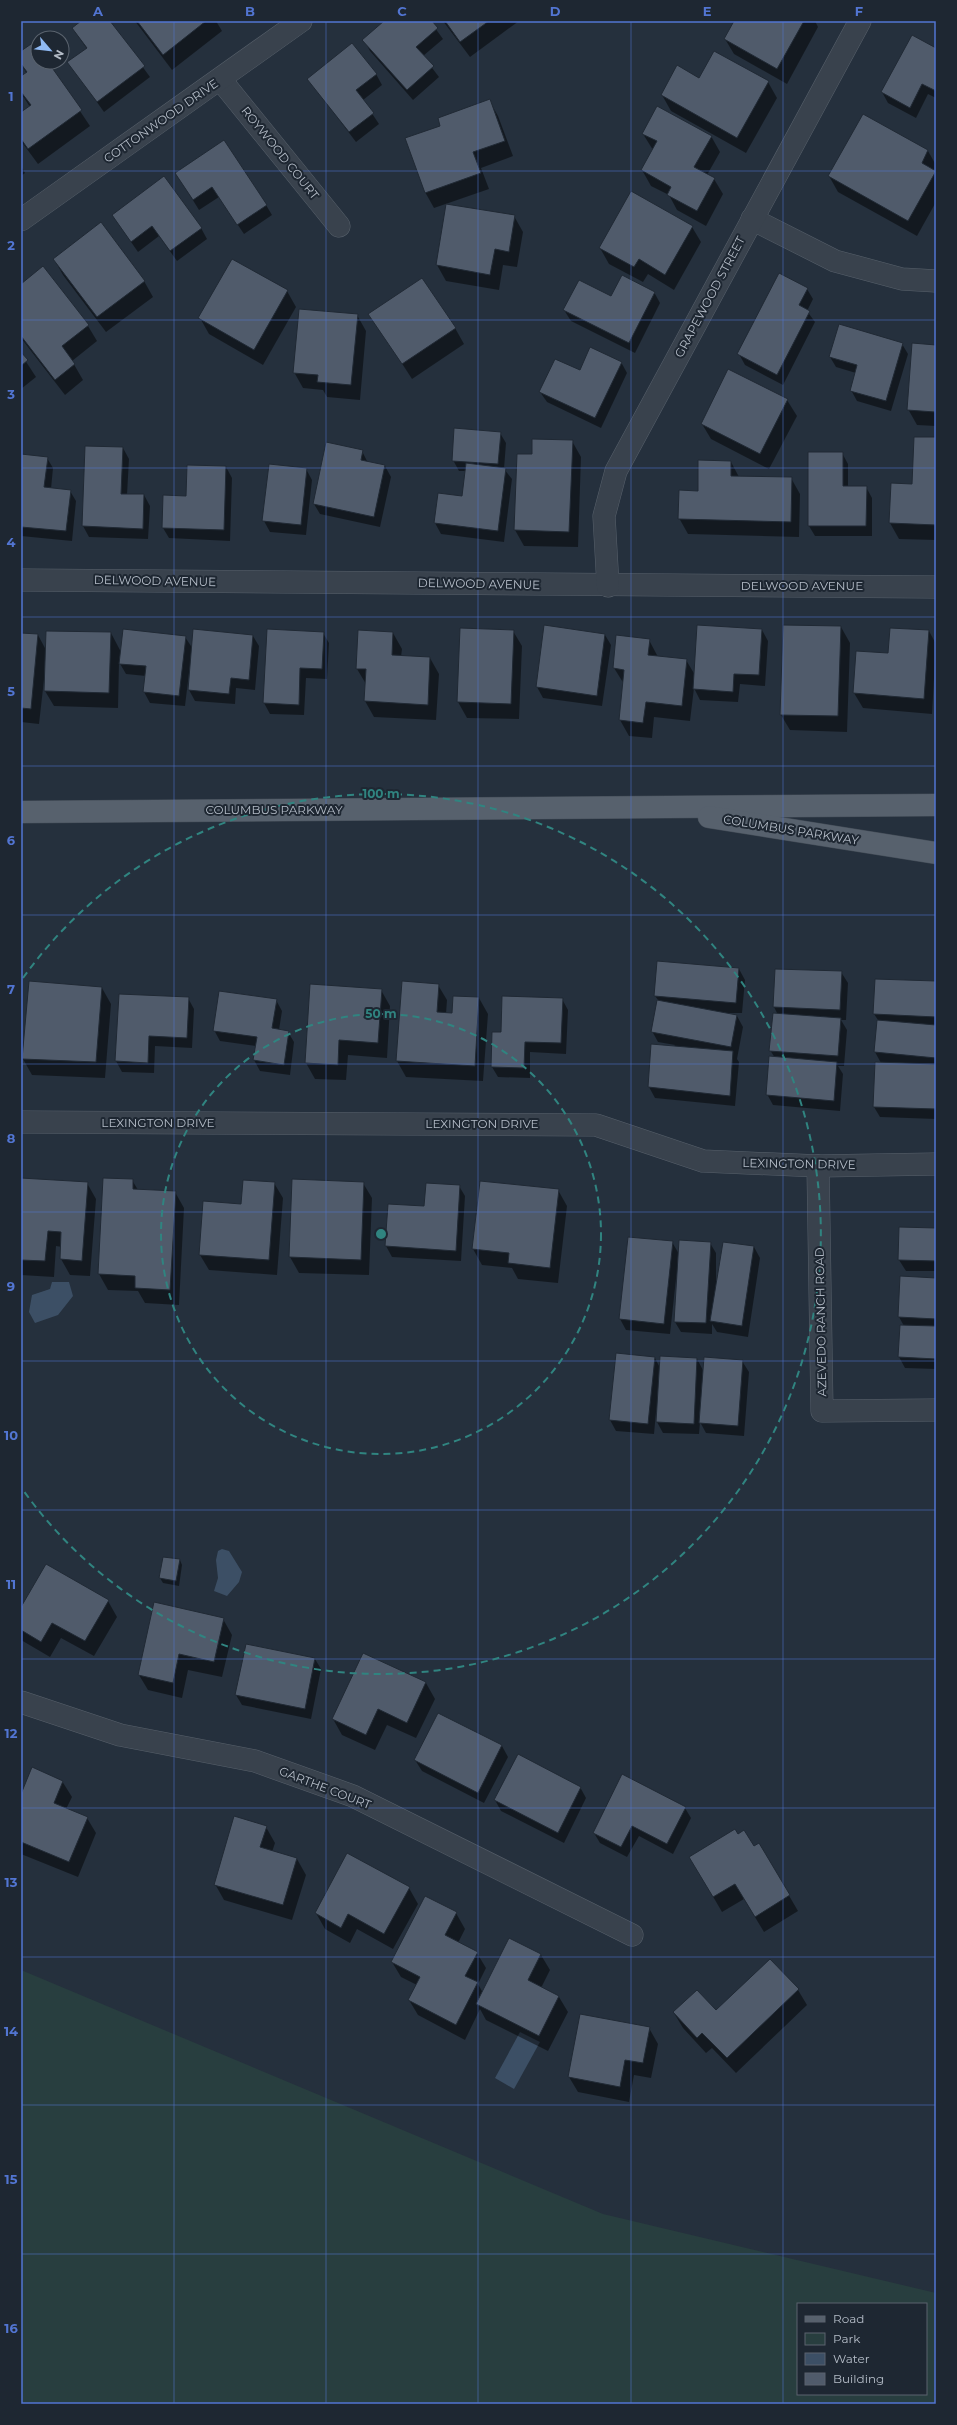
<svg xmlns="http://www.w3.org/2000/svg" width="957" height="2425" font-family="Montserrat,sans-serif">
<style>
.green{fill:#283e3f;fill-rule:evenodd}
.water{fill:#3c4f65}
.shadow{fill:#0007}
.building{fill:#505b6b;stroke:#202934}
.lines{fill:none;stroke-linecap:round;stroke-linejoin:round}
.minor-casing{stroke:#57606b;stroke-width:23}
.major-casing{stroke:#424b56;stroke-width:23}
.minor{stroke:#39424d;stroke-width:22}
.major{stroke:#57616d;stroke-width:22}
.grid{fill:none;stroke:#5275d2;stroke-width:1;stroke-opacity:0.55}
.ring{fill:none;stroke:#308480;stroke-width:2;stroke-dasharray:7 5}
.labels{text-anchor:middle;stroke-width:4;stroke-linejoin:round;paint-order:stroke}
.street-label{font-size:12px;fill:#b5bdc8;stroke:#1e2732}
.centre{fill:#308480;stroke:#1e2732;stroke-width:2}
.ring-label{font-size:12px;text-anchor:middle;font-weight:bold;fill:#308480;stroke:#1e2732;stroke-width:4;stroke-linejoin:round;paint-order:stroke}
.neatline{fill:none;stroke:#5275d2;stroke-width:1.5}
.grid-label{font-size:13px;text-anchor:middle;font-weight:bold;fill:#5275d2}
</style>
<rect width="100%" height="100%" fill="#25303d"/>
<path class="green" d="M21 1970 603 2214 936 2293V2404H21ZM798 2304H926V2394H798Z"/>
<g class="water">
<path d="M52 1282H69L73 1296 58 1315 35 1323 29 1312 32 1295 50 1289Z"/>
<path d="M222 1549 229 1551 242 1572 239 1582 227 1596 214 1591 218 1578 216 1560 218 1551Z"/>
<path d="M520 2032 540 2042 514 2089 495 2078Z"/>
</g>
<g class="shadow">
<path d="M83 21H109L150 77 104 112 69 63 87 49 73 29Z"/>
<path d="M135 21H216L222 31 172 70Z"/>
<path d="M385 21H430L443 39 423 56 439 77 413 100 370 51 364 40Z"/>
<path d="M443 21H519L470 57Z"/>
<path d="M736 21H815L818 27 787 84 734 54 725 39Z"/>
<path d="M936 49V98L928 94 916 118 888 103 882 92Z"/>
<path d="M38 50V62H47L90 126 38 164 21 141V114L30 107 21 93V78L27 74 21 64V52Z"/>
<path d="M715 52 768 82 777 98 746 153 671 111 662 95 700 79Z"/>
<path d="M376 74 382 85 363 100 379 124 356 142 308 79Z"/>
<path d="M489 100 498 116 513 156 481 168 489 189 434 208 425 192 442 126Z"/>
<path d="M864 115 928 151 936 165V202L917 236 838 192 829 176Z"/>
<path d="M643 134 711 136 720 152 707 175 714 179 723 194 706 226 677 210 669 195 651 186 642 170 653 150Z"/>
<path d="M21 166 25 173 21 176Z"/>
<path d="M176 173 266 205 272 215 244 234 219 197 199 210Z"/>
<path d="M113 216 201 228 207 239 177 261 159 236 138 252Z"/>
<path d="M514 216 523 232 517 267 503 265 499 290 446 281 437 265Z"/>
<path d="M692 227 701 242 674 290 648 274 643 282 609 264 600 248Z"/>
<path d="M54 259 144 281 153 297 106 332 63 275Z"/>
<path d="M21 285 88 326 97 341 72 361 83 380 65 395 21 338Z"/>
<path d="M807 289 813 299 807 311 815 322 783 385 745 365 739 354Z"/>
<path d="M287 291 296 307 263 365 209 334 200 318Z"/>
<path d="M654 292 660 303 635 353 571 321 564 310 612 298Z"/>
<path d="M370 314 455 328 464 344 412 379Z"/>
<path d="M357 315 366 331 360 400 327 397 323 390 303 388 294 372Z"/>
<path d="M902 344 908 354 891 411 857 401 851 390 856 373 836 367 830 357Z"/>
<path d="M913 344 936 346V426L917 425 908 409Z"/>
<path d="M21 354 36 377 21 389Z"/>
<path d="M621 362 627 373 601 428 547 402 540 392Z"/>
<path d="M729 371 787 400 797 416 769 469 711 439 702 424Z"/>
<path d="M500 433 506 443 504 469 512 479 504 542 441 534 435 523 463 497 466 471H459L453 460Z"/>
<path d="M936 438V540L899 539 890 523 892 485H913Z"/>
<path d="M572 441 581 457 578 547 524 546 515 530 533 455Z"/>
<path d="M86 447 123 448 129 459 127 495H144L150 506 148 539 89 537 83 526Z"/>
<path d="M362 451 368 463 385 466 391 477 380 527 320 514 314 504Z"/>
<path d="M842 453 848 464V487H866L872 498V536H815L809 526Z"/>
<path d="M21 455 47 458 53 468 51 489 70 491 76 501 72 541 21 536Z"/>
<path d="M731 462 739 477 791 478 800 494 799 537 688 534 679 518 699 492Z"/>
<path d="M269 465 306 469 312 480 306 535 270 532 264 521Z"/>
<path d="M226 467 232 478 230 541 169 538 163 528 187 497Z"/>
<path d="M841 627 850 643 847 732 790 730 781 715Z"/>
<path d="M267 630 323 633 329 643 327 679 306 678 304 715 270 714 264 703Z"/>
<path d="M762 630 768 641 765 686 740 684 738 702 700 700 694 688 690 721 654 717 652 738 629 736 620 720 624 684 614 668 649 640 658 657 686 660 695 675Z"/>
<path d="M513 631 522 646 519 719 467 718 458 702Z"/>
<path d="M929 631 936 644 932 714 863 708 854 693 889 654Z"/>
<path d="M111 633 121 652 185 637 193 649 253 636 259 646 255 690 236 688 235 704 195 701 189 690 191 674 189 673 185 706 150 703 144 692 146 676 126 674 119 662 118 708 54 706 45 691 44 680 39 724 21 722V634L38 635 46 650Z"/>
<path d="M393 633 402 649 401 657 430 658 439 674 436 720 374 717 365 701 366 684 357 669Z"/>
<path d="M605 635 611 645 602 706 543 698 537 687Z"/>
<path d="M739 969 745 980 742 1013H720L737 1016 743 1027 737 1059 739 1062 735 1106 655 1098 649 1087 675 1045 658 1042 652 1031 658 1000 655 996Z"/>
<path d="M776 970 841 972 848 983 846 1020H841L847 1030 844 1066H838L843 1074 840 1111 773 1105 767 1094 775 1058 770 1050 778 1015 774 1007Z"/>
<path d="M30 982 102 988 111 1004 105 1078 32 1075 23 1059Z"/>
<path d="M936 982V1119L880 1117 874 1107 881 1063 875 1052 878 1020 874 1014Z"/>
<path d="M438 985 447 1000 446 1014H453L479 998 488 1014 483 1081 406 1077 397 1061Z"/>
<path d="M381 990 390 1006 387 1058 348 1055 346 1080 315 1079 306 1063Z"/>
<path d="M188 998 194 1009 192 1048 155 1046 154 1073 122 1072 116 1061Z"/>
<path d="M562 999 568 1010 566 1054 530 1052V1078L498 1077 492 1067 502 1033Z"/>
<path d="M276 1000 282 1011 279 1030 288 1032 294 1042 290 1075 260 1071 254 1060 256 1046 220 1041 214 1030Z"/>
<path d="M21 1179 87 1183 96 1199 90 1276 70 1275 61 1259 62 1247 56 1246 54 1277 21 1275Z"/>
<path d="M132 1180 138 1190 175 1192 184 1208 179 1305 145 1303 138 1291 108 1290 99 1274Z"/>
<path d="M293 1180 363 1183 372 1198 369 1275 299 1273 290 1257Z"/>
<path d="M274 1183 283 1198 277 1275 209 1270 200 1255 242 1205Z"/>
<path d="M459 1186 465 1196 461 1261 392 1257 386 1246 388 1205 425 1207Z"/>
<path d="M558 1190 567 1206 558 1283 518 1279 512 1268 482 1265 473 1249Z"/>
<path d="M900 1228 936 1229V1271H906L899 1260Z"/>
<path d="M672 1242 679 1254 710 1243 716 1253V1291L754 1247 760 1258 748 1337 717 1332 712 1324V1334L681 1332 675 1322 677 1279H676L670 1334 626 1330 620 1319Z"/>
<path d="M936 1279V1369L905 1368 899 1357 901 1326H904L899 1317Z"/>
<path d="M617 1354 655 1358 660 1368 697 1359 704 1372 742 1361 749 1372 744 1436 706 1433 700 1422 699 1434 663 1433 657 1422 658 1412H656L654 1434 616 1431 610 1420Z"/>
<path d="M180 1560 182 1565 179 1586 163 1583 160 1578Z"/>
<path d="M108 1601 117 1617 94 1656 61 1638 50 1657 21 1640V1609Z"/>
<path d="M223 1619 232 1635 222 1677 188 1670 182 1698 148 1690 139 1675Z"/>
<path d="M363 1654 426 1683 435 1699 416 1738 387 1725 375 1750 342 1735 333 1719Z"/>
<path d="M315 1659 321 1669 311 1719 242 1705 236 1695Z"/>
<path d="M439 1714 502 1746 508 1757 484 1803 422 1771 415 1760Z"/>
<path d="M62 1781 72 1797 66 1809 87 1818 96 1833 78 1877 21 1854V1796Z"/>
<path d="M580 1787 586 1798 564 1843 501 1811 495 1800Z"/>
<path d="M685 1808 691 1818 673 1854 639 1836 627 1857 600 1843 594 1833Z"/>
<path d="M266 1827 275 1843 272 1852 297 1859 306 1875 292 1920 224 1900 215 1884Z"/>
<path d="M738 1835 754 1848 759 1844 798 1911 764 1932 744 1899 722 1912 690 1857Z"/>
<path d="M409 1888 418 1904 393 1949 357 1929 350 1943 325 1929 316 1913Z"/>
<path d="M456 1913 465 1929 458 1943 477 1953 486 1968 478 1984 483 1993 541 1955 550 1970 541 1988 559 1997 568 2012 548 2051 486 2020 480 2009 465 2040 418 2015 409 2000 417 1985 401 1977 392 1962Z"/>
<path d="M770 1960 798 1990 807 2005 736 2073 712 2048 706 2053 683 2028 674 2013 716 2012Z"/>
<path d="M649 2028 658 2044 651 2078 634 2075 629 2102 578 2092 569 2077Z"/>
</g>
<g class="building">
<path d="M81 21H110L145 66 97 102 67 62 87 48 72 28Z"/>
<path d="M137 21H206L163 55Z"/>
<path d="M384 21H432L438 28 416 47 434 66 407 90 362 40Z"/>
<path d="M445 21H489L460 42Z"/>
<path d="M734 21H804L777 69 724 39Z"/>
<path d="M912 35 936 48V91L922 84 910 108 881 92Z"/>
<path d="M34 42 38 48V62H48L82 110 28 149 21 139V112L31 105 21 92V76L27 72 21 64V51Z"/>
<path d="M352 43 377 74 356 90 374 113 349 132 307 79Z"/>
<path d="M714 51 769 81 737 138 661 95 677 65 699 78Z"/>
<path d="M490 99 505 141 473 152 481 173 425 193 405 138 440 126 438 118Z"/>
<path d="M657 106 712 136 694 167 715 178 697 211 667 195 671 187 641 170 657 141 642 134Z"/>
<path d="M863 114 928 150 922 163 936 171 908 221 828 176Z"/>
<path d="M224 140 267 205 237 225 212 187 193 200 175 173Z"/>
<path d="M164 176 202 228 170 251 152 226 131 242 112 215Z"/>
<path d="M631 191 693 226 665 275 639 259 634 267 599 248Z"/>
<path d="M446 204 515 215 509 252 495 249 490 275 436 265Z"/>
<path d="M101 222 145 281 97 317 53 259Z"/>
<path d="M232 259 288 290 254 350 198 318Z"/>
<path d="M43 266 89 325 62 346 75 364 55 380 21 336V284Z"/>
<path d="M779 273 808 288 799 305 810 311 777 375 737 354Z"/>
<path d="M622 275 655 292 629 343 563 310 579 280 611 296Z"/>
<path d="M422 278 456 328 402 364 368 314Z"/>
<path d="M299 309 358 314 351 385 317 382 318 375 293 373Z"/>
<path d="M839 324 903 343 886 401 850 391 857 365 829 357Z"/>
<path d="M912 343 936 345 935 412 907 410Z"/>
<path d="M590 347 622 362 595 418 539 392 555 359 580 370Z"/>
<path d="M21 352 28 360 21 366Z"/>
<path d="M728 369 788 399 760 454 701 424Z"/>
<path d="M454 428 501 432 498 464 452 461Z"/>
<path d="M914 437H936V525L889 523 891 483 912 484Z"/>
<path d="M532 439 573 440 569 532 514 530 517 454H532Z"/>
<path d="M326 442 363 450 361 460 385 465 374 517 313 504Z"/>
<path d="M85 446 123 447 121 494H144L143 529 82 526Z"/>
<path d="M808 452H843V486H867L866 526H808Z"/>
<path d="M21 454 48 457 44 487 71 490 66 531 21 527Z"/>
<path d="M698 460 731 461V476L792 477 791 522 678 519 679 490 698 491Z"/>
<path d="M466 463 506 468 498 531 434 523 438 493 462 496Z"/>
<path d="M269 464 307 468 301 525 262 521Z"/>
<path d="M187 465 226 466 224 530 162 528 163 495 186 496Z"/>
<path d="M544 625 605 634 597 696 536 687Z"/>
<path d="M697 625 762 629 759 675 734 674 733 692 693 689Z"/>
<path d="M783 625 841 626 838 716 780 715Z"/>
<path d="M460 628 514 630 511 704 457 702Z"/>
<path d="M890 628 929 630 924 699 853 693 856 651 888 653Z"/>
<path d="M123 629 186 636 179 696 143 692 146 666 119 664Z"/>
<path d="M193 629 253 635 249 680 231 678 229 694 188 690Z"/>
<path d="M267 629 324 632 322 669 300 668 299 705 263 703Z"/>
<path d="M358 630 393 632 392 655 430 657 428 705 364 701 366 669H356Z"/>
<path d="M46 631 111 632 109 693 44 691Z"/>
<path d="M21 633 38 634 31 709 21 708Z"/>
<path d="M616 635 650 639 648 655 687 659 682 706 646 702 643 723 619 720 624 670 613 668Z"/>
<path d="M657 961 739 968 736 1003 654 996Z"/>
<path d="M775 969 842 971 840 1010 773 1007Z"/>
<path d="M875 979 936 981V1017L873 1014Z"/>
<path d="M29 981 102 987 96 1062 22 1059Z"/>
<path d="M402 981 439 984 437 1012 452 1013 453 996 479 997 475 1066 396 1061Z"/>
<path d="M310 984 382 989 378 1043 339 1040 338 1065 305 1063Z"/>
<path d="M219 991 277 999 272 1028 289 1031 284 1065 253 1060 257 1037 213 1031Z"/>
<path d="M119 994 189 997 187 1038 149 1036 148 1063 115 1061Z"/>
<path d="M502 996 563 998 561 1043 525 1042 524 1068 491 1067 492 1032H501Z"/>
<path d="M657 1000 737 1015 731 1047 651 1032Z"/>
<path d="M773 1013 841 1018 838 1056 769 1051Z"/>
<path d="M877 1020 936 1025V1058L874 1052Z"/>
<path d="M651 1044 733 1051 730 1096 648 1087Z"/>
<path d="M769 1056 837 1062 834 1101 766 1095Z"/>
<path d="M875 1062 936 1064V1109L873 1107Z"/>
<path d="M21 1178 88 1182 82 1261 60 1259 61 1232 48 1231 45 1261 21 1260Z"/>
<path d="M103 1178 133 1179V1189L176 1191 170 1290 135 1288V1276L98 1274Z"/>
<path d="M292 1179 364 1182 361 1260 289 1257Z"/>
<path d="M243 1180 275 1182 269 1260 199 1255 203 1201 241 1204Z"/>
<path d="M480 1181 559 1189 550 1268 508 1263 509 1253 472 1249Z"/>
<path d="M426 1183 460 1185 456 1251 385 1246 388 1204 424 1206Z"/>
<path d="M899 1227 936 1228V1261L898 1260Z"/>
<path d="M628 1237 673 1241 664 1324 619 1319Z"/>
<path d="M679 1240 711 1242 706 1323 674 1322Z"/>
<path d="M723 1242 754 1246 742 1326 710 1321Z"/>
<path d="M900 1276 936 1278V1319L898 1317Z"/>
<path d="M900 1325 936 1326V1359L898 1357Z"/>
<path d="M616 1353 655 1357 648 1424 609 1420Z"/>
<path d="M660 1356 697 1358 694 1424 656 1422Z"/>
<path d="M704 1357 743 1360 738 1426 699 1423Z"/>
<path d="M163 1557 180 1559 176 1581 159 1578Z"/>
<path d="M46 1564 109 1600 85 1641 52 1623 41 1642 21 1630V1607Z"/>
<path d="M154 1602 224 1618 214 1662 179 1654 173 1683 138 1675Z"/>
<path d="M246 1644 315 1658 305 1709 235 1695Z"/>
<path d="M363 1653 426 1682 407 1723 378 1709 366 1735 332 1719Z"/>
<path d="M438 1713 502 1745 478 1793 414 1760Z"/>
<path d="M518 1754 581 1787 558 1833 494 1800Z"/>
<path d="M32 1767 63 1781 54 1803 88 1817 69 1862 21 1842V1794Z"/>
<path d="M622 1774 686 1807 667 1844 632 1826 621 1847 593 1833Z"/>
<path d="M234 1816 267 1826 260 1847 297 1858 283 1905 214 1885Z"/>
<path d="M735 1829 738 1834 744 1830 754 1846 759 1843 790 1895 755 1917 735 1884 713 1897 689 1857Z"/>
<path d="M347 1853 410 1887 384 1934 348 1914 341 1928 315 1913Z"/>
<path d="M425 1896 457 1912 445 1935 478 1952 465 1976 478 1982 456 2025 408 2000 420 1977 391 1962Z"/>
<path d="M509 1938 541 1954 528 1980 559 1996 539 2036 476 2004Z"/>
<path d="M770 1959 799 1989 727 2058 702 2033 697 2038 673 2012 697 1990 716 2010Z"/>
<path d="M580 2014 650 2027 643 2063 625 2060 620 2087 568 2077Z"/>
</g>
<g class="lines">
<g class="minor-casing">
<g id="minor">
<path d="M220 79 339 226"/>
<path d="M752 219 835 261 902 279 936 281"/>
<path d="M21 220 301 21"/>
<path d="M21 580 936 587"/>
<path d="M608 586 604 516 616 471 860 21"/>
<path d="M21 1122 596 1125 703 1161 818 1166 936 1164"/>
<path d="M818 1166 822 1411 936 1410"/>
<path d="M21 1702 120 1735 255 1761 353 1796 632 1935"/>
</g>
</g>
<g class="major-casing">
<g id="major">
<path d="M21 812 936 805"/>
<path d="M709 817 936 853"/>
</g>
</g>
<use href="#minor" class="minor"/>
<use href="#major" class="major"/>
</g>
<path class="grid" d="M174 21V2404M326 21V2404M478 21V2404M631 21V2404M783 21V2404M21 171H936M21 320H936M21 468H936M21 617H936M21 766H936M21 915H936M21 1064H936M21 1212H936M21 1361H936M21 1510H936M21 1659H936M21 1808H936M21 1957H936M21 2105H936M21 2254H936"/>
<g class="ring">
<circle cx="381" cy="1234" r="220"/>
<path d="M23 978A440 440 0 1 1 23 1490"/>
</g>
<g class="labels">
<g class="street-label">
<text transform="translate(161 121) rotate(-35)" y="4">COTTONWOOD DRIVE</text>
<text transform="translate(280 153) rotate(51)" y="4">ROYWOOD COURT</text>
<text transform="translate(710 297) rotate(-62)" y="4">GRAPEWOOD STREET</text>
<text transform="translate(155 581) rotate(1)" y="4">DELWOOD AVENUE</text>
<text transform="translate(479 584) rotate(1)" y="4">DELWOOD AVENUE</text>
<text x="802" y="590">DELWOOD AVENUE</text>
<text x="274" y="814">COLUMBUS PARKWAY</text>
<text transform="translate(791 830) rotate(9)" y="4">COLUMBUS PARKWAY</text>
<text x="158" y="1127">LEXINGTON DRIVE</text>
<text x="482" y="1128">LEXINGTON DRIVE</text>
<text transform="translate(799 1164) rotate(1)" y="4">LEXINGTON DRIVE</text>
<text transform="translate(821 1322) rotate(-91)" y="4">AZEVEDO RANCH ROAD</text>
<text transform="translate(325 1788) rotate(21)" y="4">GARTHE COURT</text>
</g>
</g>
<circle cx="381" cy="1234" r="6" class="centre"/>
<g class="ring-label">
<text x="381" y="798">100 m</text>
<text x="381" y="1018">50 m</text>
</g>
<rect width="957" height="2425" fill="none" stroke="#1e2732" stroke-width="44"/>
<rect x="797" y="2303" width="130" height="92" fill="#1e2732" stroke="#5a636e"/>
<rect x="805" y="2316" width="20" height="6" fill="#57616d" stroke="#5a636e"/>
<text x="833" y="2323" font-size="12" fill="#b5bdc8">Road</text>
<rect x="805" y="2333" width="20" height="12" fill="#283e3f" stroke="#5a636e"/>
<text x="833" y="2343" font-size="12" fill="#b5bdc8">Park</text>
<rect x="805" y="2353" width="20" height="12" fill="#3c4f65" stroke="#5a636e"/>
<text x="833" y="2363" font-size="12" fill="#b5bdc8">Water</text>
<rect x="805" y="2373" width="20" height="12" fill="#505b6b" stroke="#5a636e"/>
<text x="833" y="2383" font-size="12" fill="#b5bdc8">Building</text>
<g transform="translate(50 50) rotate(118)"><circle r="19" fill="#1e2732" stroke="#5a636e"/>
<path d="M0-3L7 15L0 10L-7 15Z" fill="#8fb9f3"/>
<text y="-6" font-size="11" font-weight="bold" text-anchor="middle" fill="#b5bdc8">N</text>
</g>
<rect x="22" y="22" width="913" height="2381" class="neatline"/>
<g class="grid-label">
<text x="98" y="16">A</text>
<text x="250" y="16">B</text>
<text x="402" y="16">C</text>
<text x="555" y="16">D</text>
<text x="707" y="16">E</text>
<text x="859" y="16">F</text>
<text x="11" y="101">1</text>
<text x="11" y="250">2</text>
<text x="11" y="399">3</text>
<text x="11" y="547">4</text>
<text x="11" y="696">5</text>
<text x="11" y="845">6</text>
<text x="11" y="994">7</text>
<text x="11" y="1143">8</text>
<text x="11" y="1291">9</text>
<text x="11" y="1440">10</text>
<text x="11" y="1589">11</text>
<text x="11" y="1738">12</text>
<text x="11" y="1887">13</text>
<text x="11" y="2036">14</text>
<text x="11" y="2184">15</text>
<text x="11" y="2333">16</text>
</g>
</svg>
